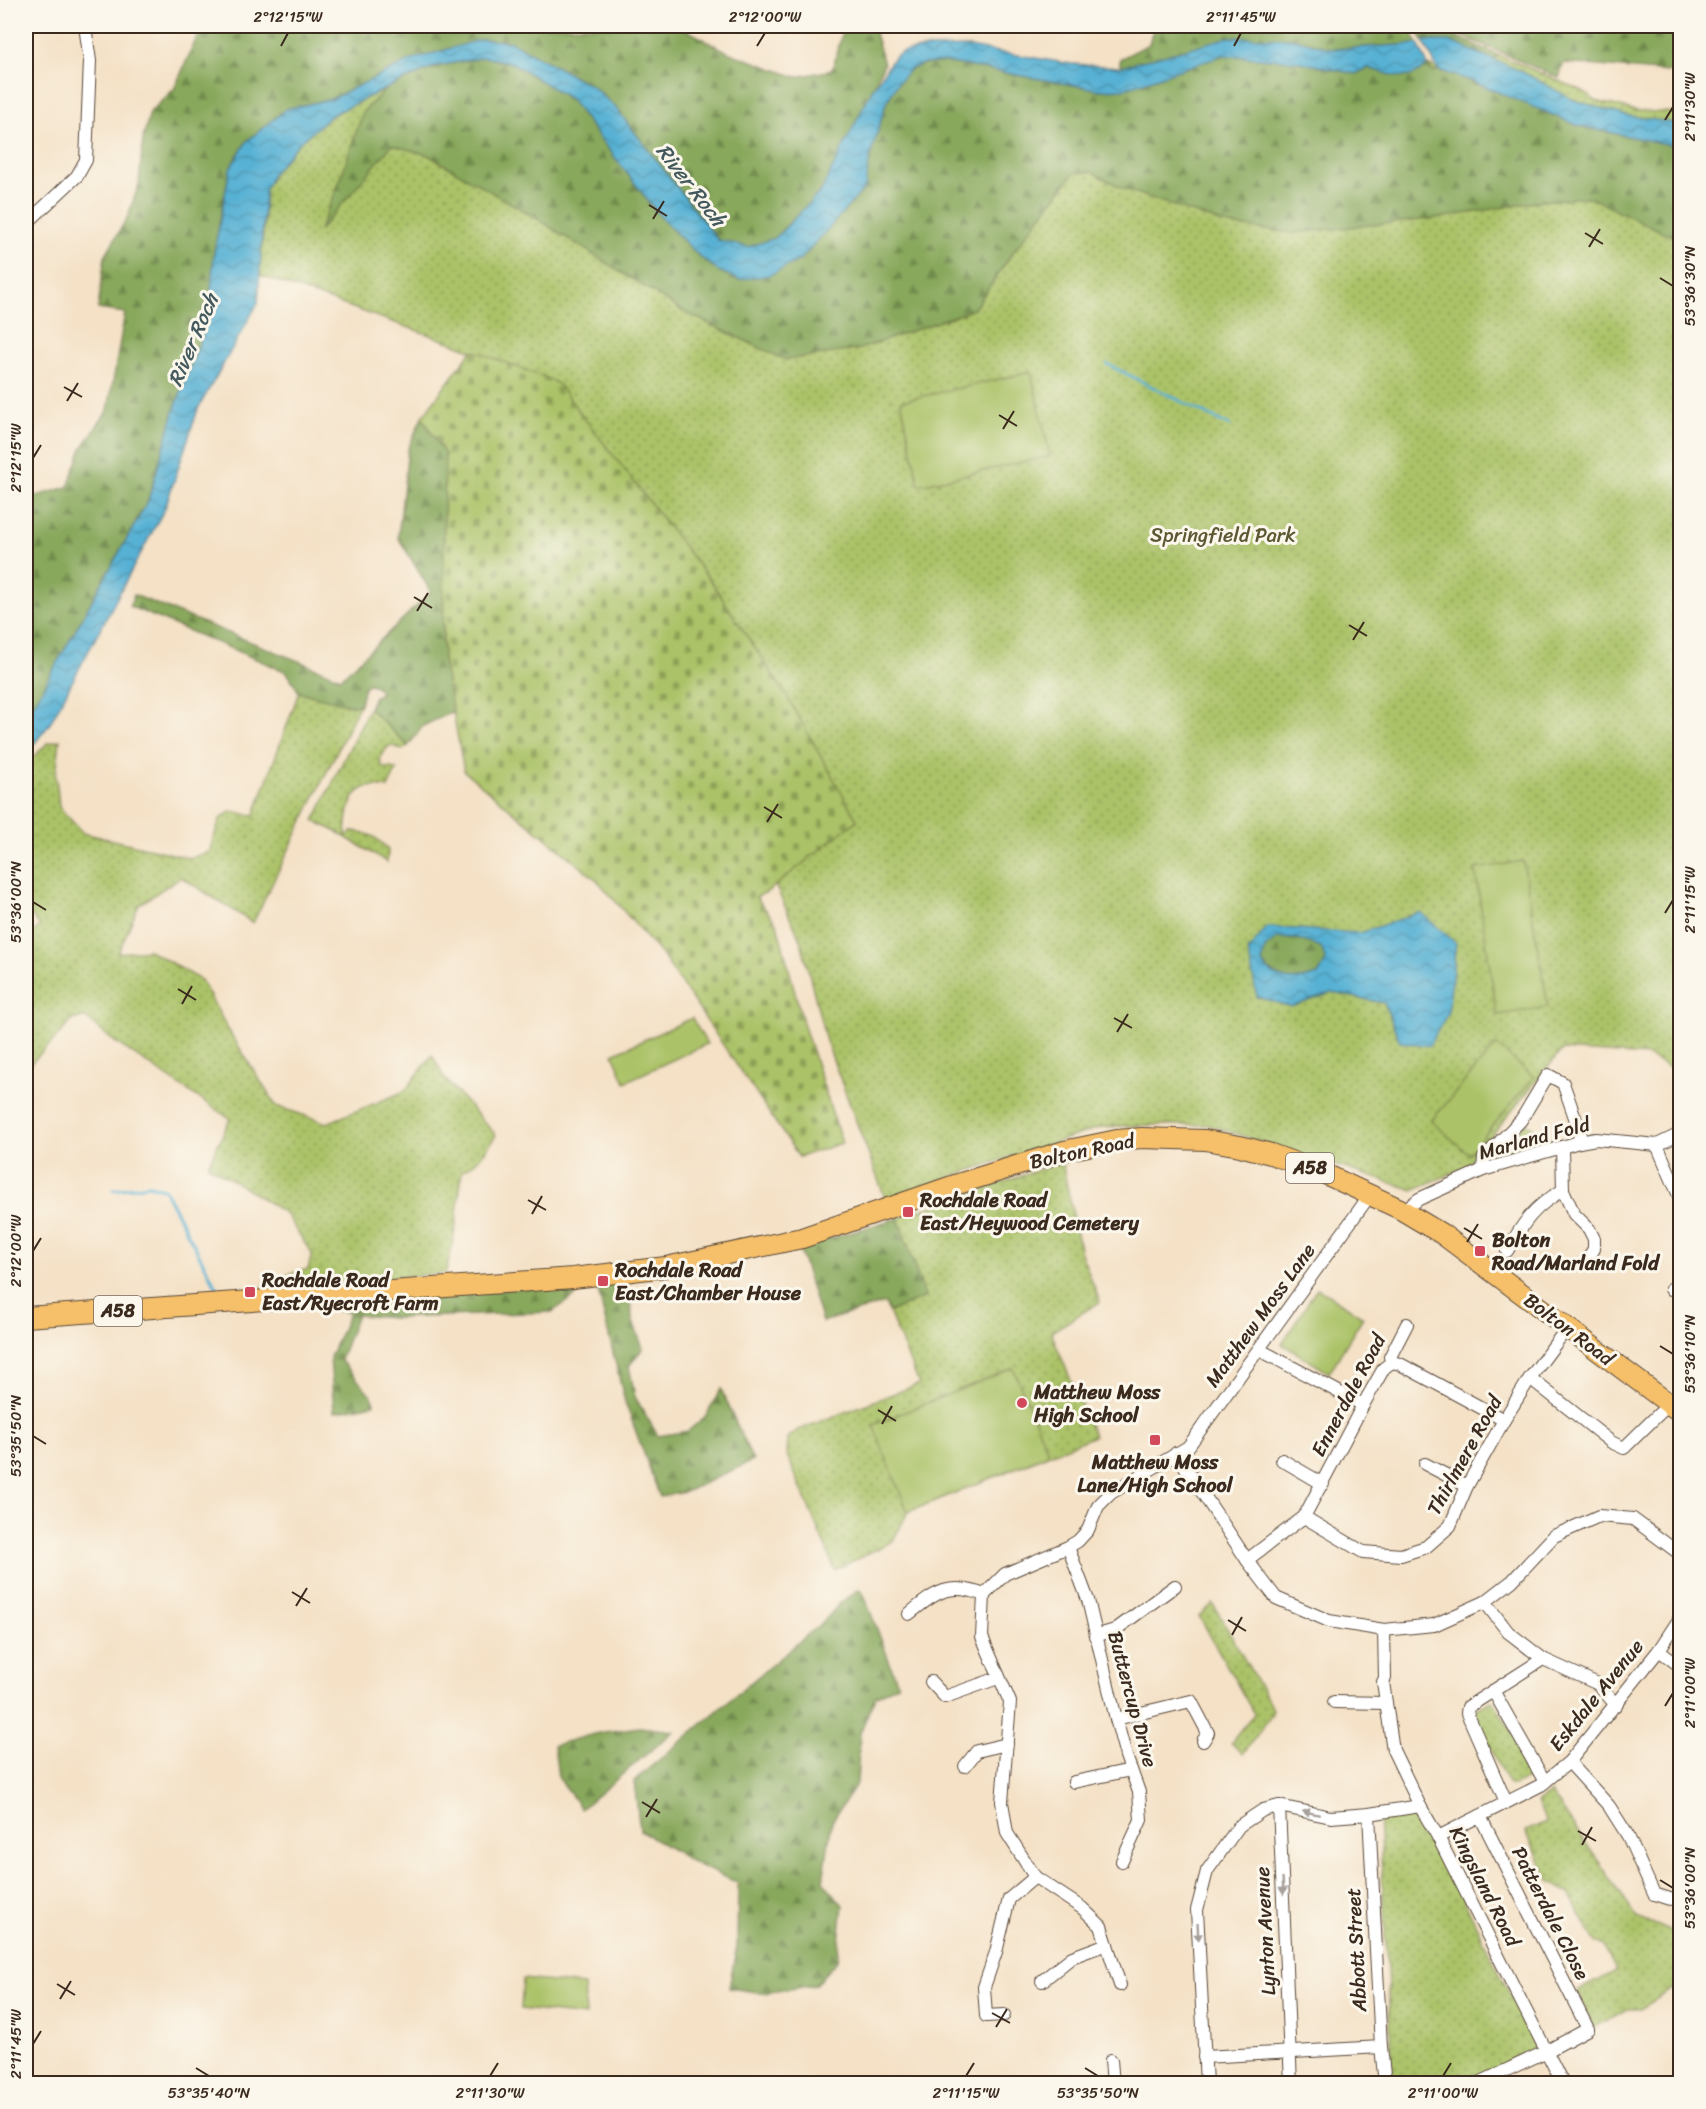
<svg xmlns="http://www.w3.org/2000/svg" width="1706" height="2109" font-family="Sriracha,sans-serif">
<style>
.green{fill:url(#green-dots);stroke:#737643;stroke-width:1.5}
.forest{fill:url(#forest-firs);stroke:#62693d;stroke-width:1.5}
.cemetery{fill:url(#cemetery-stones);stroke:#737643;stroke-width:1.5}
.pitch{fill:#abc268;stroke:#737643;stroke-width:1.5}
.water{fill:url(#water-waves);stroke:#486e79;stroke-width:1.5;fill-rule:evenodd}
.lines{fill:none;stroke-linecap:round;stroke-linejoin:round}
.stream{stroke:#56b1d4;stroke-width:3}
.minor-casing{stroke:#574537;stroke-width:14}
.trunk-casing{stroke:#574537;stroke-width:22}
.minor{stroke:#fff;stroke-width:12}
.trunk{stroke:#f6c06b;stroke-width:20}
.oneway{fill:#a79f9a}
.ticks{fill:none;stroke:#3b2a1e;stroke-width:2}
.poi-dot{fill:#d1495b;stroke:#fbf7ec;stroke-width:2}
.labels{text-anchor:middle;stroke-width:6;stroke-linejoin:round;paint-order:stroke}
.shield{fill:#fbf7ec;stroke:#75685c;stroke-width:1.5}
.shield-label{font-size:18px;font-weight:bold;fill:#3b2a1e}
.park-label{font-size:20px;fill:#5d5834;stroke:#fbf7ec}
.street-label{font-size:20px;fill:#3b2a1e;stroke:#fbf7ec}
.poi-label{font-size:20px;font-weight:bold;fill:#3b2a1e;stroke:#fbf7ec;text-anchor:start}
.water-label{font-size:21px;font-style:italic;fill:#44595e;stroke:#fbf7ec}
.neatline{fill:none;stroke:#3b2a1e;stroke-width:2}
.ticks-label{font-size:15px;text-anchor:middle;fill:#3b2a1e}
</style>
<defs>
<pattern id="green-dots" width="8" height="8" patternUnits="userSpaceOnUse" patternTransform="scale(1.5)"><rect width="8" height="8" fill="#abc268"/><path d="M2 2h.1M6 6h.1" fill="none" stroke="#8c9e55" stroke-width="1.8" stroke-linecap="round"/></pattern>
<pattern id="forest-firs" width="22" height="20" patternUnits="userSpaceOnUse" patternTransform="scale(1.5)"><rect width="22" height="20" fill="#88a85c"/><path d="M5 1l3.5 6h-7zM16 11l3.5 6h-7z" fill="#70894b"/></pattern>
<pattern id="cemetery-stones" width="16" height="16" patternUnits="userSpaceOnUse" patternTransform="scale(1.5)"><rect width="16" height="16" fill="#abc268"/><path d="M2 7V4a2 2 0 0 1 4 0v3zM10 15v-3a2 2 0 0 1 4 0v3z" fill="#8c9e55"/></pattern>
<pattern id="water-waves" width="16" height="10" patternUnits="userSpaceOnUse" patternTransform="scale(1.5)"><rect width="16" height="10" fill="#56b1d4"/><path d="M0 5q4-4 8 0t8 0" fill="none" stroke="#4890ab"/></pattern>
</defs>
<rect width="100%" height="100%" fill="#fbf7ec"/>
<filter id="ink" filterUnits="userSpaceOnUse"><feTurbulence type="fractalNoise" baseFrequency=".0167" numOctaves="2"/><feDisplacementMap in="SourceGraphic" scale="12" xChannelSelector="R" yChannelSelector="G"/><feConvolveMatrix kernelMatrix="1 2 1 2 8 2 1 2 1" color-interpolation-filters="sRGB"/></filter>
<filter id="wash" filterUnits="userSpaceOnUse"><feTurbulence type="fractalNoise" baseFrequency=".008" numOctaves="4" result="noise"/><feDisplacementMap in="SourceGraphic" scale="24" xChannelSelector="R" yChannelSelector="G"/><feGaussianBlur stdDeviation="1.35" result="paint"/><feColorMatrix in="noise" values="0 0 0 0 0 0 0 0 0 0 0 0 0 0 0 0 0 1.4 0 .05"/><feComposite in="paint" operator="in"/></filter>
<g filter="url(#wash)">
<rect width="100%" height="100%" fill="#f4e1c6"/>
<g class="green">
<path d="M1498 55 1583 91 1596 101 1637 111 1680 113V124C1649 121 1601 113 1572 100 1546 87 1521 71 1494 60Z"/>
<path d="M1428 65 1671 145 1680 144V1071L1678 1072 1648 1056 1562 1050 1465 1168 1413 1190 1209 1125H1157L1102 1127 885 1198 826 1041 801 941 775 885 857 820 558 384 455 344 259 275 264 223 265 190 273 173 299 143 332 115 387 88 434 67 663 220 1040 80 1417 75Z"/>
<path d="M299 692 354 705 360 704 253 923 181 877 139 905 118 953 149 950 201 980 229 1031 276 1106 327 1123 405 1091 432 1055 446 1080 496 1135C487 1149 478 1163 462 1171L455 1232 446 1273 263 1288 266 1281 308 1269 312 1254 285 1213 208 1165 230 1119 112 1040 86 1018 73 1019 58 1036 26 1068V938L40 926 29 912 26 915V764L48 743 60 740 56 775 59 807 83 833 190 858 209 852 220 819 232 811 254 816Z"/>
<path d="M369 708 408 746 402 750 391 745 386 749 380 759 382 767 397 769 388 788C382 787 374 786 368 787 348 791 347 820 346 836L353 831C369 833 378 837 388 850L387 862 333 830 314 821Z"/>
<path d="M1526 1123 1556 1143 1492 1159 1491 1158Z"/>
<path d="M1062 1162 1081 1253 1100 1302 1051 1332 1094 1436 908 1512 893 1541 835 1570 787 1455 788 1438 798 1430 919 1384 889 1312 925 1297 898 1218Z"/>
<path d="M1213 1604 1273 1709 1271 1716 1243 1754 1231 1743 1254 1714 1199 1616Z"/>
<path d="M1491 1701 1495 1703 1535 1773 1534 1776 1512 1786 1508 1784 1474 1716 1475 1710Z"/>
<path d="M1551 1793 1637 1917 1678 1935 1680 1934V1985L1640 2009H1628L1594 2027 1577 1992 1616 1971 1604 1946 1596 1943 1569 1894 1550 1881 1526 1831 1546 1822 1537 1802Z"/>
<path d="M1422 1814 1537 2050 1462 2083H1393L1379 1817Z"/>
</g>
<g class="forest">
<path d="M202 26H679L730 53 796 77 832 70 843 30 842 26H873L884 64 855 126 821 191 775 238 748 247 718 240 616 108 593 86 511 42 414 59 331 99 286 109 247 141 230 168 214 252 209 317 176 405 148 501 26 718V499L68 487 82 448 108 410 125 313 98 309 105 256 128 216 139 184 143 139 150 112 174 89Z"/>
<path d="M1154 26H1409L1418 44 1333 49 1291 38 1120 67V59L1149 44Z"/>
<path d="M1416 26H1432L1498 55 1494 60 1450 41H1423Z"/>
<path d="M1440 26H1680V73L1564 63 1559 78Z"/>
<path d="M1223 55 1296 61 1355 74 1368 68C1394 75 1406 84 1428 65L1433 72 1438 70 1471 81 1579 126 1671 145 1680 144V240L1589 197 1541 201 1439 218 1293 233 1228 225 1122 188 1092 172 1074 173 1016 248 974 309 860 349 786 360 684 312 536 218 428 155 392 145 319 231 338 186 363 112 387 88 434 67 484 57 512 63 570 99 663 220 700 257 719 271 800 260 864 188 870 158 886 103 898 83 909 70 923 64 945 62 1101 90 1123 89Z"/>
<path d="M422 417 445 454 443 659 453 711 423 726 408 746 369 708 374 696 379 695 380 690 374 685 368 684 364 687 360 704 354 706 299 692 287 672 129 606 134 595 341 678 431 592 398 537 408 449Z"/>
<path d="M1277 938 1298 939 1322 947 1326 961 1318 975C1294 982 1279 984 1262 963L1265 947Z"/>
<path d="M898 1218 925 1297 889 1312 885 1303 822 1322 799 1248Z"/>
<path d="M626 1280 631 1296 632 1319 643 1348 629 1366 635 1397 658 1436 688 1431 706 1416 721 1389 753 1461 685 1492 660 1497 625 1402 596 1282 552 1312 393 1318 357 1315 340 1360 372 1396 374 1404 334 1412 330 1357 349 1313 324 1307 325 1304 381 1299 384 1304 390 1307 397 1303 398 1298Z"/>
<path d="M859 1589 864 1595 898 1684 875 1697 860 1733 857 1783 832 1821 823 1881 843 1905 837 1961 815 1985 764 1993 729 1988 737 1946 738 1883 696 1864 640 1830 634 1781 826 1619 840 1603Z"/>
<path d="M639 1727 674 1731 581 1809 558 1777 554 1745 598 1733Z"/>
</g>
<path class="cemetery" d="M472 350 549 379 558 384 710 580 786 695 857 820 767 892 756 897 777 924 804 1026 842 1143 799 1157 664 958 598 881 464 771 443 659 445 454 422 417Z"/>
<g class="pitch">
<path d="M1031 372 1050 456 919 485 901 401Z"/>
<path d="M1523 861 1548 1007 1497 1015 1475 869Z"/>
<path d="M692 1018 707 1044 625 1082 613 1054Z"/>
<path d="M1496 1045 1534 1077 1469 1154 1431 1121Z"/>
<path d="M1317 1288 1363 1317 1329 1373 1282 1344Z"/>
<path d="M1013 1368 1049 1454 908 1512 873 1425Z"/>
<path d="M523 1979 584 1985 586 2016 521 2009Z"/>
</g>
<g class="water">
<path d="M1229 37 1291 38 1333 49 1418 44 1428 65C1406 85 1394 75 1368 68L1355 74 1296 61 1223 55 1123 89 1101 90 945 62 923 64 909 70 898 83 886 103 870 158 865 188 800 260 770 275 739 280 719 271 700 257 663 220 570 99 512 63 484 57 434 67 387 88 332 115 299 143 273 173 265 190 258 303 198 409 165 508 49 725 26 754V718L148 501 176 405 209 317 214 252 230 168 247 141 286 109 331 99 414 59 482 39 511 42 592 86 616 108 718 240 748 247 775 238 821 191 872 90 894 57 902 52 927 48 969 47 1072 64 1120 67Z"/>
<path d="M1423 41H1449L1521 71 1574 100 1624 115 1680 124V144L1671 145 1579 126 1471 81 1438 70Z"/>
<path d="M1420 912 1456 943 1448 1013 1429 1046 1400 1042 1384 1003 1332 993 1291 1007 1257 997 1248 951 1267 927 1360 933ZM1277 938 1298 939 1321 947 1326 961 1318 975C1295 982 1278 984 1262 963L1265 948Z"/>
</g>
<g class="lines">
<g class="stream">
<path d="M1107 364 1230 426"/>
<path d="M113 1190 149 1185 164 1189 219 1292"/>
</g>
</g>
</g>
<g filter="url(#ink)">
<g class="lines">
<g class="minor-casing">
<g id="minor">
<path d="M26 224 77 176 86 160 90 61 85 26"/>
<path d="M1657 1145 1680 1198"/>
<path d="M1562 1147 1563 1190 1574 1214 1589 1229 1594 1239V1249L1586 1261"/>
<path d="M1483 1170 1484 1158 1521 1120 1548 1075 1563 1083 1580 1132 1579 1142"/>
<path d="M1407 1212 1411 1205 1419 1199 1483 1170 1579 1142 1596 1139 1657 1145 1680 1134"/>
<path d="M1507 1251C1524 1222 1533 1207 1563 1190"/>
<path d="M1671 1289 1680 1284"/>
<path d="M1260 1350 1363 1405"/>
<path d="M1392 1362 1400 1364 1504 1420"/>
<path d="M1530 1378 1611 1442 1624 1448 1669 1404"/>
<path d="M1176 1453 1247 1560 1276 1598 1329 1621 1384 1630 1434 1625 1485 1602 1512 1581 1554 1536 1599 1516 1633 1519 1680 1554"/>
<path d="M1282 1460 1323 1484"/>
<path d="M1425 1464 1467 1486"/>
<path d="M1304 1517 1363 1552 1401 1555 1426 1547 1450 1526 1467 1486 1504 1420 1530 1378 1567 1328"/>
<path d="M1068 1547 1088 1600 1116 1719 1126 1756 1139 1792 1141 1820 1122 1861"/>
<path d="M1247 1560 1304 1517 1363 1405 1384 1368 1392 1362 1390 1357 1407 1324"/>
<path d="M1485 1602 1508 1632 1543 1659 1598 1684 1616 1705"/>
<path d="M909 1614C935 1592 951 1581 984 1595"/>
<path d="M1384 1630 1385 1678 1383 1682 1393 1750 1420 1806 1438 1837 1563 2084"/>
<path d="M1095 1636 1115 1630 1175 1586"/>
<path d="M1659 1650 1680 1666"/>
<path d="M931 1682 945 1697 998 1678"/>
<path d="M1492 1691 1495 1694 1545 1782"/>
<path d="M1334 1702 1386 1703"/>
<path d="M1116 1719 1191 1701 1208 1733 1203 1741"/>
<path d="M1569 1762 1609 1806 1628 1836 1654 1894 1673 1900 1680 1898"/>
<path d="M965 1766 977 1751 1007 1744"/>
<path d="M1074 1782 1131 1770"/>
<path d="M1506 1802 1467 1713 1468 1707 1543 1659"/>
<path d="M1279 1806 1291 2084"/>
<path d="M1369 1814 1381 2047 1385 2084"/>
<path d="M1438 1837 1541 1785 1569 1762 1659 1650 1680 1618"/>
<path d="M1042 1981 1072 1957 1107 1944"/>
<path d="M1120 1985 1101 1926 1082 1908 1035 1877 1007 1833 1002 1802 1010 1702 982 1637 984 1595 1005 1574 1068 1547 1078 1541 1088 1530 1098 1506 1111 1493 1188 1447 1370 1195"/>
<path d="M1004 2015 986 2016 984 1987 996 1952 1009 1899 1035 1877"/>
<path d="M1204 2057 1381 2047"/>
<path d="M1111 2060 1113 2084"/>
<path d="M1206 2084 1197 1910 1207 1871 1239 1826 1263 1810 1279 1806 1331 1817 1369 1814 1420 1806"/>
<path d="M1477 2084 1547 2051 1588 2029 1480 1816"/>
</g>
</g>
<g class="trunk-casing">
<path id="trunk" d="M26 1317 573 1278 666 1267 802 1238 958 1184 1064 1151 1117 1140 1142 1138 1205 1140 1240 1146 1271 1154 1323 1173 1400 1209 1442 1234 1680 1412"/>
</g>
<use href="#minor" class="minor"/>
<use href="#trunk" class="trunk"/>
</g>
<defs><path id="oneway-solid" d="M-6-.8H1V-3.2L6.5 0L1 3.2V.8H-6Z" transform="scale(1.5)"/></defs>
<g class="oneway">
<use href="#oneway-solid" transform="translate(1311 1813) rotate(-168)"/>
<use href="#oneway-solid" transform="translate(1283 1886) rotate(87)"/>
<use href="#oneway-solid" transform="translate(1198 1932) rotate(87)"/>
</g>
</g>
<path class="ticks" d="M281 46 288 33M757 46 765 33M1234 46 1241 33M1665 120 1673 107M649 205 667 216M653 219 664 201M1585 233 1603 244M1589 247 1600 229M1660 278 1673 286M64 387 82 397M67 401 78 383M999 415 1017 426M1003 429 1014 411M33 458 41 445M414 597 432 608M417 611 428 593M1349 625 1367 636M1353 640 1364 622M764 807 782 818M767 822 778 804M33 902 46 910M1665 913 1673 900M178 989 196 1000M182 1004 192 986M1114 1018 1132 1028M1117 1032 1128 1014M528 1200 546 1210M532 1214 542 1196M1464 1228 1482 1239M1467 1242 1478 1224M33 1251 41 1238M1660 1346 1673 1354M878 1410 896 1421M882 1424 892 1406M33 1436 46 1444M292 1592 310 1603M296 1606 307 1588M1228 1620 1246 1631M1232 1635 1242 1617M1665 1706 1673 1693M642 1802 660 1813M646 1817 657 1799M1578 1831 1596 1841M1582 1845 1592 1827M1660 1880 1673 1888M57 1984 75 1995M60 1999 71 1981M992 2013 1010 2023M996 2027 1007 2009M33 2044 41 2031M196 2068 209 2076M1085 2068 1098 2076M490 2076 498 2063M966 2076 974 2063M1443 2076 1451 2063"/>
<g class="poi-dot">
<rect x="902" y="1206" width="12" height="12" rx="3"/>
<rect x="1474" y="1245" width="12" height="12" rx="3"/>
<rect x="597" y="1275" width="12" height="12" rx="3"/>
<rect x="244" y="1286" width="12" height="12" rx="3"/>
<circle cx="1022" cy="1403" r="6"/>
<rect x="1149" y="1434" width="12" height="12" rx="3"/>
</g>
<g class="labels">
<g class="shield">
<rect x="1286" y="1153" width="48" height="30" rx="4.5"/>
<rect x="94" y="1296" width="48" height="30" rx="4.5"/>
</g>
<g class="shield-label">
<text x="1310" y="1174">A58</text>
<text x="118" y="1317">A58</text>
</g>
<g class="park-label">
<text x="1223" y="542">Springfield Park</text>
</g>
<g class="street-label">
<text transform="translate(1534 1138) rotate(-15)" y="7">Marland Fold</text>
<text transform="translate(1082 1151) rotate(-12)" y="7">Bolton Road</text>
<text transform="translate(1260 1315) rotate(-54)" y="7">Matthew Moss Lane</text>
<text transform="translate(1569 1329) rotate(37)" y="7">Bolton Road</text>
<text transform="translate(1348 1395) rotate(-62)" y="7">Ennerdale Road</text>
<text transform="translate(1464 1455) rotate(-61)" y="7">Thirlmere Road</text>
<text transform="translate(1596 1695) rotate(-51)" y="7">Eskdale Avenue</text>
<text transform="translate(1133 1699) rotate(75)" y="7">Buttercup Drive</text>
<text transform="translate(1485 1886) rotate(63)" y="7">Kingsland Road</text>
<text transform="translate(1551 1913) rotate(63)" y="7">Patterdale Close</text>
<text transform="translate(1265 1931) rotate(-93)" y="7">Lynton Avenue</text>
<text transform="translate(1356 1950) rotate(-93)" y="7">Abbott Street</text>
</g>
<g class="poi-label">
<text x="920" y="1207">Rochdale Road<tspan x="920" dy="23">East/Heywood Cemetery</tspan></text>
<text x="1492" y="1247">Bolton<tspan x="1492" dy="23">Road/Marland Fold</tspan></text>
<text x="615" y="1277">Rochdale Road<tspan x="615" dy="23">East/Chamber House</tspan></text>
<text x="262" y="1287">Rochdale Road<tspan x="262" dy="23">East/Ryecroft Farm</tspan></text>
<text x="1034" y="1399">Matthew Moss<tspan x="1034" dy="23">High School</tspan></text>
<text x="1155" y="1469" text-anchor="middle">Matthew Moss<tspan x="1155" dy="23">Lane/High School</tspan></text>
</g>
<g class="water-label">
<text transform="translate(691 185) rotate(52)" y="7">River Roch</text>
<text transform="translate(193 340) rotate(-67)" y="7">River Roch</text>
</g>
</g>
<rect width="1706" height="2109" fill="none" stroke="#fbf7ec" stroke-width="66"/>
<rect x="33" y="33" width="1640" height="2043" class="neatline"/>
<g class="ticks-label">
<text x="288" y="22">2°12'15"W</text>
<text x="765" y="22">2°12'00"W</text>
<text x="1241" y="22">2°11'45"W</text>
<text transform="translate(1690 107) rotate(-90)" y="5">2°11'30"W</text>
<text transform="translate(1690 286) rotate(-90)" y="5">53°36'30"N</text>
<text transform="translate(16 458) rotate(-90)" y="5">2°12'15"W</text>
<text transform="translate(1690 900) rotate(-90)" y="5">2°11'15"W</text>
<text transform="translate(16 902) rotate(-90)" y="5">53°36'00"N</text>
<text transform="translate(16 1251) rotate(-90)" y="5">2°12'00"W</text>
<text transform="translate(1690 1354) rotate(-90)" y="5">53°36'10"N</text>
<text transform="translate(16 1436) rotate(-90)" y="5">53°35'50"N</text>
<text transform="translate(1690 1693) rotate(-90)" y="5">2°11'00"W</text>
<text transform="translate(1690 1888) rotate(-90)" y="5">53°36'00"N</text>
<text transform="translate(16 2044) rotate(-90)" y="5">2°11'45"W</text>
<text x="209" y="2098">53°35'40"N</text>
<text x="490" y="2098">2°11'30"W</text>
<text x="966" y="2098">2°11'15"W</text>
<text x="1098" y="2098">53°35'50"N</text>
<text x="1443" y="2098">2°11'00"W</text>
</g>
</svg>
